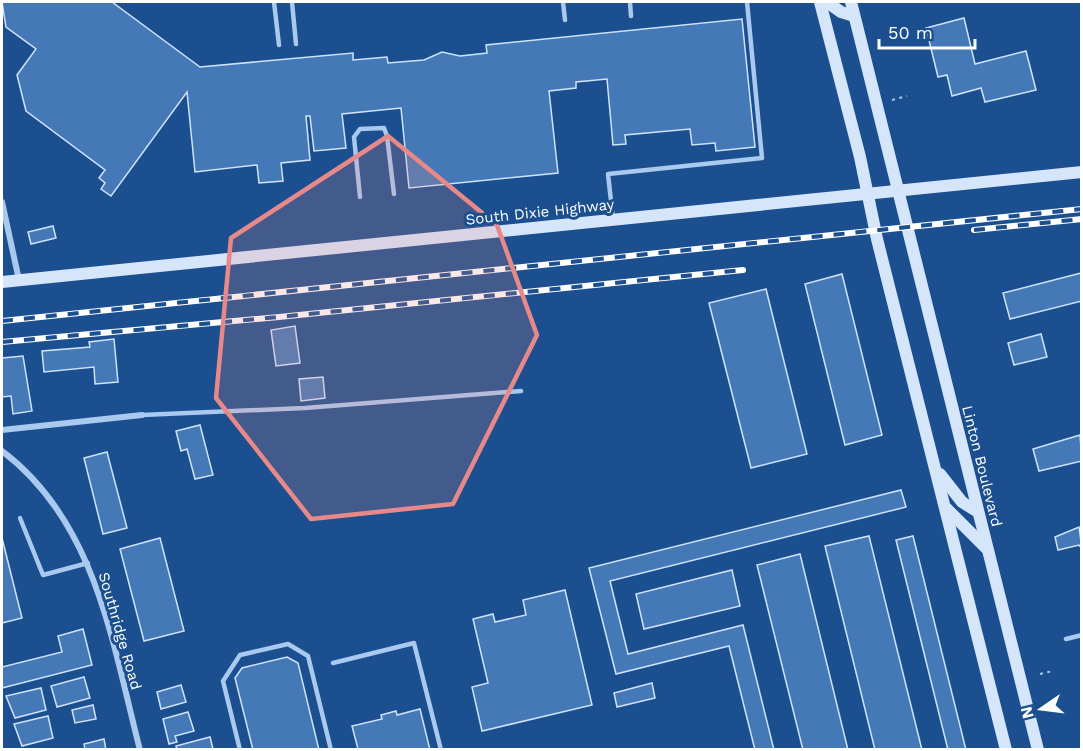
<svg xmlns="http://www.w3.org/2000/svg" width="1083" height="751" font-family="'Work Sans',sans-serif">
<style>
.building{fill:#4478b7;stroke:#cfe3fa;stroke-width:1.5}
.lines{fill:none;stroke-linecap:round;stroke-linejoin:round}
.path{stroke:#a9c9ee;stroke-width:2;stroke-dasharray:3 4.5;stroke-linecap:butt}
.lane{stroke:#a9c9ee;stroke-width:4.5}
.street{stroke:#a9c9ee;stroke-width:6}
.secondary{stroke:#d6e6fa;stroke-width:12}
.rail-casing{stroke:#fff;stroke-width:6}
.rail{stroke:#1b4f8f;stroke-width:4;stroke-dasharray:11;stroke-linecap:butt}
.marked{fill:#e88989;fill-opacity:0.2;stroke:#e88989;stroke-width:4.5;stroke-linejoin:round}
.labels{text-anchor:middle;stroke-width:6;stroke-linejoin:round;paint-order:stroke}
.street-label{font-size:15px;fill:#fff;stroke:#1b4f8f}
</style>
<rect width="100%" height="100%" fill="#1b4f8f"/>
<g class="building">
<path d="M2 2H112L200 67 353 53V60L387 57 388 63 424 60 442 52 460 56 487 53 486 45 742 19 755 147 716 151 715 143 692 145 690 129 625 135 626 144 613 145 607 79 576 82V88L549 91 558 173 409 188 401 108 342 114 346 148 314 151 310 116H306L310 160 281 163 283 181 259 183 257 165 195 172 187 92 111 196 101 189 105 183 99 178 105 170 26 111 17 75 36 49 6 27Z"/>
<path d="M964 18 975 64 1026 51 1036 90 985 102 981 88 952 96 947 75 938 77 926 28Z"/>
<path d="M53 226 56 238 31 244 28 232Z"/>
<path d="M1081 273 1082 301 1010 319 1003 293Z"/>
<path d="M842 274 882 435 845 445 805 284Z"/>
<path d="M766 289 807 454 751 468 709 303Z"/>
<path d="M295 326 300 363 276 366 271 330Z"/>
<path d="M1041 334 1047 357 1014 365 1008 343Z"/>
<path d="M114 339 118 382 95 384 94 367 44 372 42 351 90 347 89 342Z"/>
<path d="M23 356 32 411 13 414 11 396 2 397V358Z"/>
<path d="M323 377 325 398 301 401 299 379Z"/>
<path d="M200 425 213 475 195 479 187 449 181 451 176 431Z"/>
<path d="M1080 435 1082 461 1039 471 1033 449Z"/>
<path d="M107 452 127 528 103 534 84 458Z"/>
<path d="M901 490 906 507 610 581 628 654 743 625 774 750H755L729 646 616 674 589 568Z"/>
<path d="M1079 527 1082 549 1079 545 1058 550 1055 537Z"/>
<path d="M869 536 922 750H875L825 546Z"/>
<path d="M913 536 966 750H948L896 540Z"/>
<path d="M2 538 22 618 2 623Z"/>
<path d="M160 538 184 631 144 641 120 549Z"/>
<path d="M800 554 848 750H803L757 565Z"/>
<path d="M732 570 740 606 644 629 636 594Z"/>
<path d="M565 590 592 705 482 731 472 687 488 683 473 619 493 614 495 622 526 615 523 600Z"/>
<path d="M83 629 92 665 2 688V667L62 652 58 636Z"/>
<path d="M287 657 298 663 319 750H253L235 678 242 668Z"/>
<path d="M84 677 90 698 57 707 51 686Z"/>
<path d="M652 683 655 698 617 707 614 693Z"/>
<path d="M181 685 186 702 161 709 157 692Z"/>
<path d="M41 688 46 710 15 718 6 696Z"/>
<path d="M93 705 96 719 75 723 72 710Z"/>
<path d="M420 709 430 750H356L358 749 352 726 382 719 381 715 396 711 397 715Z"/>
<path d="M188 712 194 731 175 736 177 742 169 744 163 719Z"/>
<path d="M48 716 53 738 22 746 14 724Z"/>
<path d="M210 737 213 749 177 750 176 746Z"/>
<path d="M104 739 106 750H85L84 744Z"/>
</g>
<g class="lines">
<g class="path">
<path d="M892 100 907 96"/>
<path d="M1040 674 1053 671"/>
</g>
<g class="lane">
<path d="M274 2 279 45"/>
<path d="M292 2 296 44"/>
<path d="M563 2 565 20"/>
<path d="M630 2 631 16"/>
<path d="M360 197 354 137 360 129 384 128 387 136 394 194"/>
<path d="M613 219 608 174 762 158 747 2"/>
<path d="M142 415 305 408 521 391"/>
<path d="M20 518 43 575 88 563"/>
<path d="M1066 639 1082 635"/>
<path d="M333 663 414 643 441 750"/>
<path d="M240 750 223 681 240 655 288 644 308 656 331 750"/>
</g>
<g class="street">
<path d="M2 202 19 280"/>
<path d="M2 430 142 415"/>
<path d="M2 451C96 522 112 642 140 750"/>
</g>
<g class="secondary">
<path d="M820 2 860 157 877 239 1006 750"/>
<path d="M827 2 841 12 854 16"/>
<path d="M851 2 1038 750"/>
<path d="M2 282 1082 172"/>
<path d="M940 474 962 502 978 512"/>
<path d="M946 508 986 548"/>
</g>
<g class="rail-casing">
<g id="rail">
<path d="M974 230 1082 219"/>
<path d="M2 321 1082 209"/>
<path d="M2 342 279 317 743 270"/>
</g>
</g>
<use href="#rail" class="rail"/>
</g>
<path class="marked" d="M388 136 497 225 537 335 453 504 311 519 216 398 231 238Z"/>
<g class="labels">
<g class="street-label">
<text transform="translate(540 212) rotate(-6)" y="5">South Dixie Highway</text>
<text transform="translate(982 466) rotate(76)" y="5">Linton Boulevard</text>
<text transform="translate(120 631) rotate(74)" y="5">Southridge Road</text>
</g>
</g>
<rect width="1083" height="751" fill="none" stroke="#ffffff" stroke-width="6"/>
<g transform="translate(1041 709) rotate(256)" stroke="#1b4f8f" stroke-width="4.5" paint-order="stroke">
<path d="M0-4.5L10 22L0 15L-10 22Z" fill="#ffffff"/>
<text y="-9" font-size="16" font-weight="bold" text-anchor="middle" fill="#ffffff">N</text>
</g>
<path d="M879 39v9h96v-9" fill="none" stroke="#ffffff" stroke-width="3"/>
<text x="888" y="39" font-size="18" fill="#ffffff" stroke="#1b4f8f" stroke-width="4.5" paint-order="stroke">50 m</text>
</svg>
